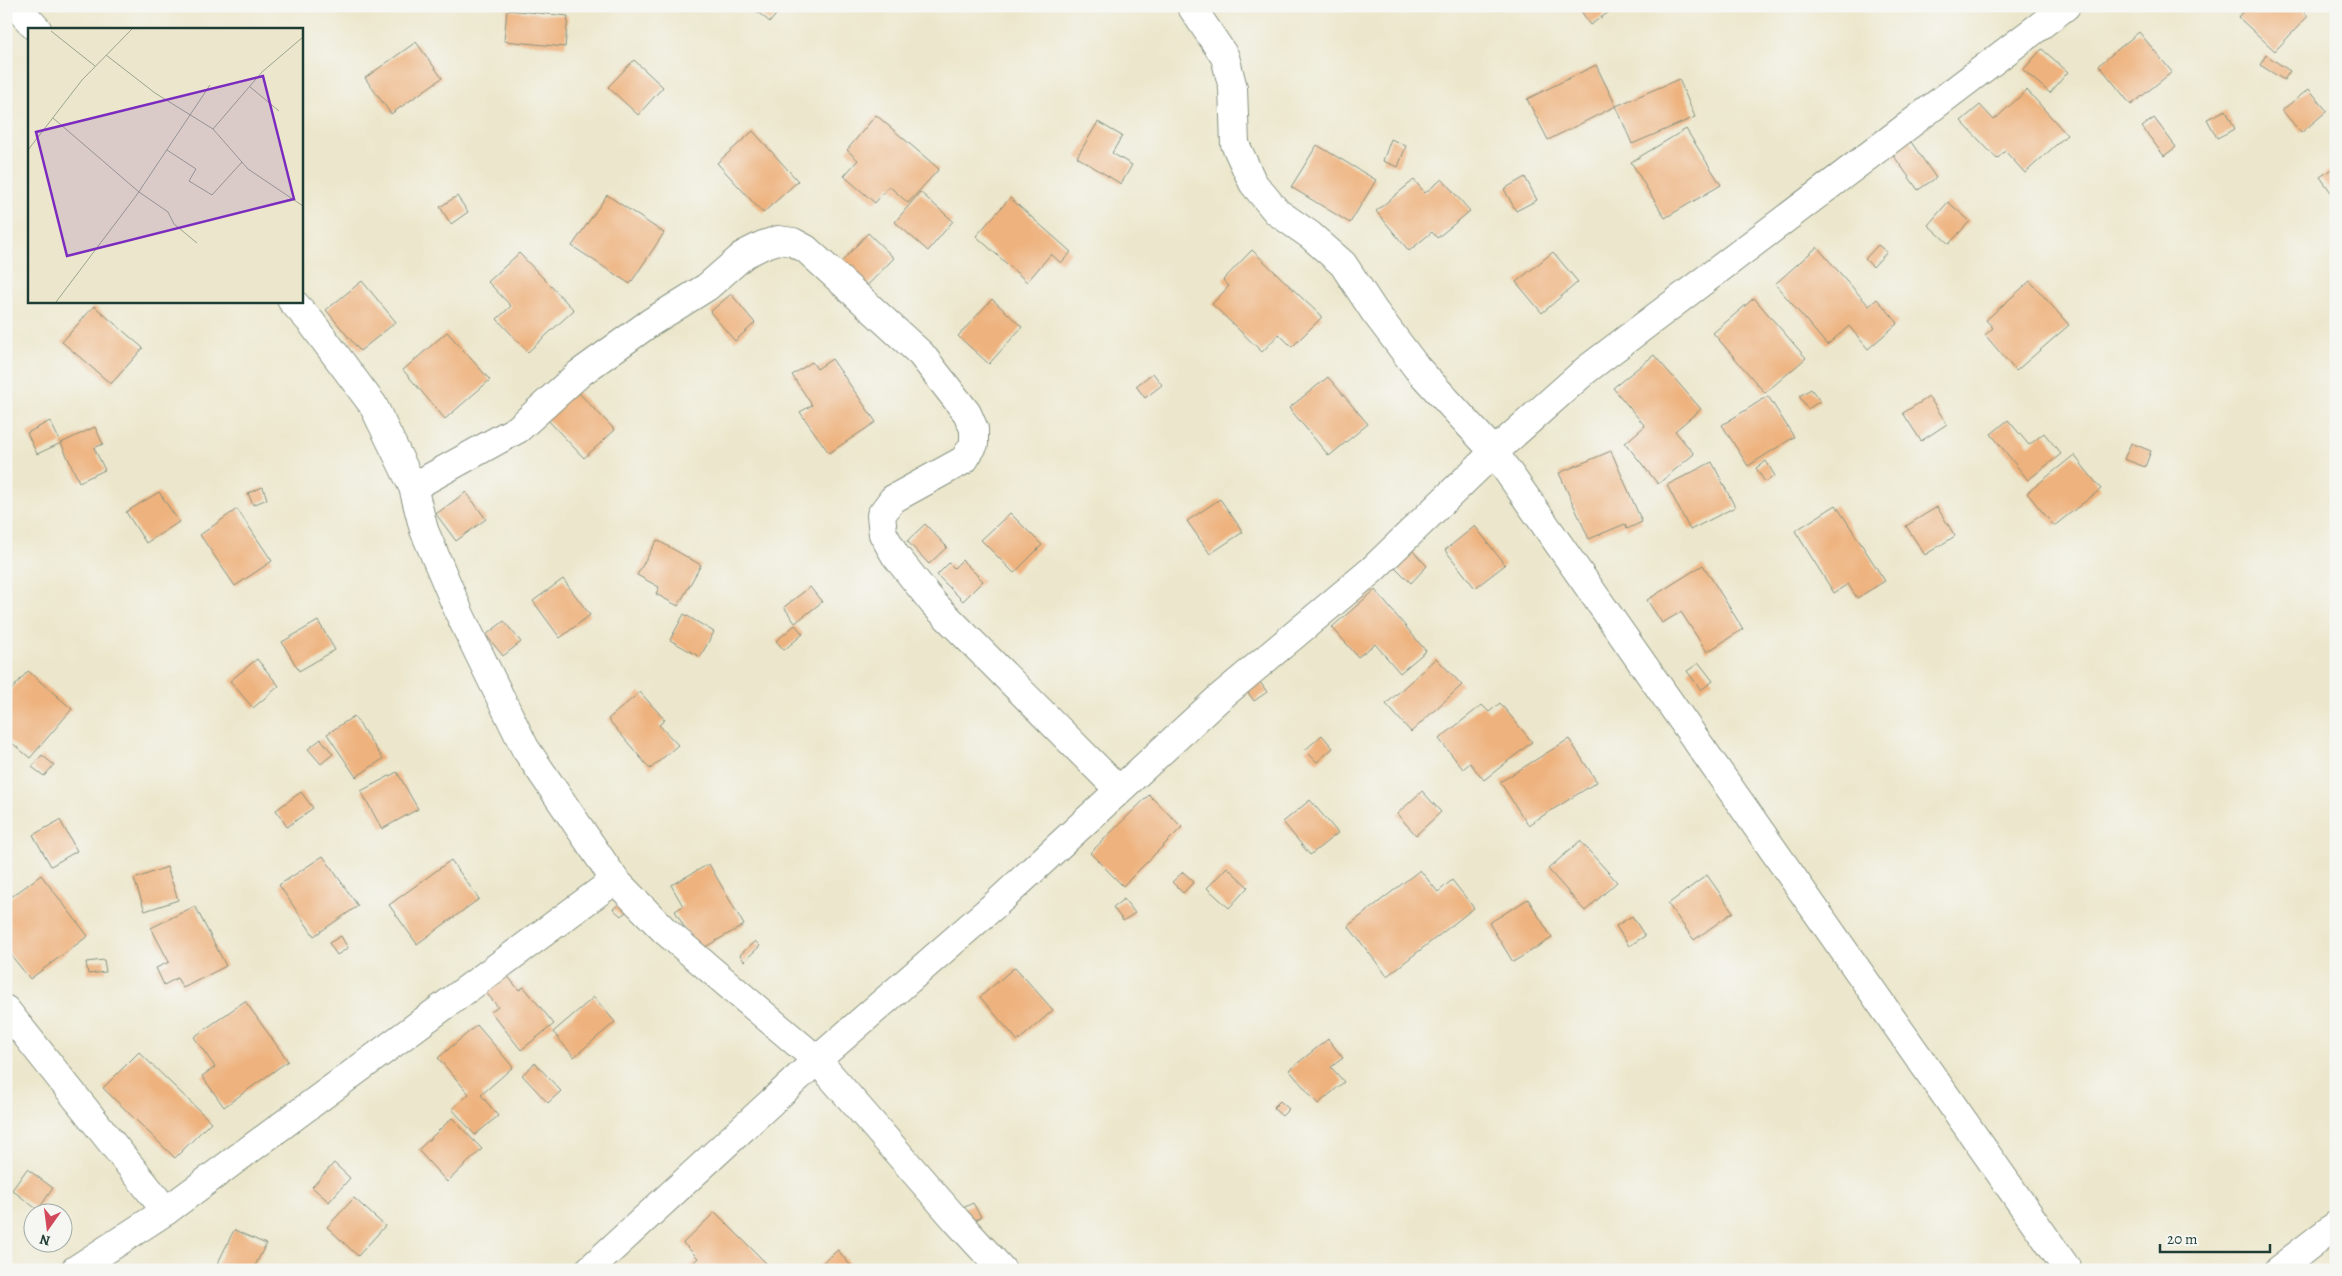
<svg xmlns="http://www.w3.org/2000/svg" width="2342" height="1276" font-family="Alegreya,serif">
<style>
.building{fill:#eeb27e}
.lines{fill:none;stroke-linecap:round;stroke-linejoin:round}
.minor-casing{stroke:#869280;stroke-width:30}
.minor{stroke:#fff;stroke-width:28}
.inset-road{fill:none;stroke:#9aa38f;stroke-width:1}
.view{fill:#7b2cbf;fill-opacity:0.15;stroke:#7b2cbf;stroke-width:2.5}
.inset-edge{fill:none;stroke:#1f3d34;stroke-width:2.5}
</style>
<rect width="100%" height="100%" fill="#f6f6f2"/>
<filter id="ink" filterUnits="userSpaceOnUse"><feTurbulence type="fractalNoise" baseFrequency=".02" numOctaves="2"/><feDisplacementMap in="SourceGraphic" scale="10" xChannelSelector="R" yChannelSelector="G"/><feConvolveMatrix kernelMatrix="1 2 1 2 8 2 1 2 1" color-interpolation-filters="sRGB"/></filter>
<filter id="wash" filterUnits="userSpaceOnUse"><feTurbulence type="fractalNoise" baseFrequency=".0096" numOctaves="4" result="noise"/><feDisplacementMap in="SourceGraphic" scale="20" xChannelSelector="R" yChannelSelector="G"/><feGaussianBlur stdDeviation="1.12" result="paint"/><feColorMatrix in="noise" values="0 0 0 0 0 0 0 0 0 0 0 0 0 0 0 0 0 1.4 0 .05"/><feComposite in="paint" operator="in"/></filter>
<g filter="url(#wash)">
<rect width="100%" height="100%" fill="#ece7cc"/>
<g id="blocks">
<g class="building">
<path d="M750 6H783L770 22Z"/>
<path d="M1578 6H1618L1590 25Z"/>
<path d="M2248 6H2298L2308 16 2275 51 2238 17Z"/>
<path d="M507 10 568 16 565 47 504 41Z"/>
<path d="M2139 32 2172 72 2131 105 2099 65Z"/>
<path d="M416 42 442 78 391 114 365 78Z"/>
<path d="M2042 49 2068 72 2050 93 2023 70Z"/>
<path d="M2266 55 2290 71 2284 80 2260 65Z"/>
<path d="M634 60 663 87 638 115 608 87Z"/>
<path d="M1596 65 1616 106 1548 140 1527 99Z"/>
<path d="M1679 79 1695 117 1632 144 1616 106Z"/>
<path d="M2309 89 2327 111 2301 133 2282 110Z"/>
<path d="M2027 90 2067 135 2025 173 2005 151 1997 159 1961 121 1980 105 1994 120Z"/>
<path d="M2226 110 2235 129 2217 138 2207 119Z"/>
<path d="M876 115 939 169 908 203 889 186 875 203 844 176 858 160 847 150Z"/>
<path d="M2154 118 2176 147 2164 156 2142 127Z"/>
<path d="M1098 122 1122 136 1112 153 1132 165 1121 184 1077 157Z"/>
<path d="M1686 129 1721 185 1665 218 1631 162Z"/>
<path d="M753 131 798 181 763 213 717 163Z"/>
<path d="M1391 139 1406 146 1398 167 1383 161Z"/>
<path d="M1909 139 1936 178 1918 190 1891 152Z"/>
<path d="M1317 145 1376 180 1350 223 1291 187Z"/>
<path d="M2336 166V199L2320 177Z"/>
<path d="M1525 177 1537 200 1516 211 1504 189Z"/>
<path d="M1442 179 1470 211 1437 238 1432 232 1409 251 1376 211 1414 180 1425 193Z"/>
<path d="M920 192 953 221 928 251 895 222Z"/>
<path d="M607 195 664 233 630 284 572 246Z"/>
<path d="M457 196 468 212 451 224 440 207Z"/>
<path d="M1010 198 1071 252 1061 263 1051 254 1027 282 976 236Z"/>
<path d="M1948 202 1970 221 1949 244 1928 225Z"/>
<path d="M868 233 894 258 858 295 833 271Z"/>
<path d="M1878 245 1887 252 1873 267 1865 259Z"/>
<path d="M1817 247 1869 306 1877 299 1898 323 1868 349 1849 326 1827 345 1775 284Z"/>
<path d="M1252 250 1322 317 1292 347 1279 334 1262 352 1212 304 1229 286 1223 280Z"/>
<path d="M1553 252 1578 282 1542 313 1516 282Z"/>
<path d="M519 253 574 310 528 352 497 319 511 306 488 282Z"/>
<path d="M362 281 396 322 360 351 326 310Z"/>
<path d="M2030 281 2069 325 2016 371 1985 335 1993 328 1986 320Z"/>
<path d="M731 294 755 323 735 341 710 312Z"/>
<path d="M1754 298 1806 358 1765 393 1713 333Z"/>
<path d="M992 299 1022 327 989 364 958 336Z"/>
<path d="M94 306 143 348 111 384 62 342Z"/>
<path d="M447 332 490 380 445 419 403 370Z"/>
<path d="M1654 355 1701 409 1675 431 1694 454 1658 484 1625 443 1645 426 1613 388Z"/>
<path d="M832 359 876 422 829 453 800 412 812 405 792 375 812 362 817 369Z"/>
<path d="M1153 373 1162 385 1145 398 1136 386Z"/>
<path d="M1328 377 1368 424 1329 456 1289 408Z"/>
<path d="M573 387 615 430 584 458 543 415Z"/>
<path d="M1811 389 1820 401 1808 409 1799 396Z"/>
<path d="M1768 396 1794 437 1748 466 1722 425Z"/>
<path d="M1929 397 1947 424 1921 441 1903 413Z"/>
<path d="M2008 420 2029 445 2044 433 2061 454 2028 480 1991 434Z"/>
<path d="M50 421 61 443 37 454 27 433Z"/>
<path d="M95 427 103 444 94 448 105 470 79 482 61 443Z"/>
<path d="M2131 443 2151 451 2145 467 2124 459Z"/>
<path d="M1611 451 1642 522 1627 529 1625 524 1589 539 1559 473Z"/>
<path d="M2074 455 2101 489 2054 526 2027 493Z"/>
<path d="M1766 461 1775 476 1765 482 1756 468Z"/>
<path d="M1712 462 1735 507 1690 530 1667 485Z"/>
<path d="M263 487 267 499 253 505 248 493Z"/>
<path d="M159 492 179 522 146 543 126 512Z"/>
<path d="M466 492 486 519 456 541 436 514Z"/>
<path d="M1220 499 1243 532 1210 554 1187 521Z"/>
<path d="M1836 505 1885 581 1857 598 1848 584 1834 593 1795 531Z"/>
<path d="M1937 507 1955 536 1925 555 1906 526Z"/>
<path d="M237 509 272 561 235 586 200 535Z"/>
<path d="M1010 513 1042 545 1014 573 981 540Z"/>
<path d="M925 524 947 547 929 564 907 541Z"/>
<path d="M1475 526 1505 565 1475 588 1445 550Z"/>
<path d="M657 540 701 565 678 606 656 594 659 587 637 575Z"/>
<path d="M1411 549 1427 566 1411 583 1394 566Z"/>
<path d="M962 560 983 581 963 601 937 575 949 563 954 568Z"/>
<path d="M1703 565 1743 629 1707 652 1681 612 1662 623 1647 600Z"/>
<path d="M563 579 590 615 560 638 533 601Z"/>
<path d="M810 587 822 602 795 623 784 607Z"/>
<path d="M1375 590 1426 651 1400 673 1375 644 1358 657 1332 627Z"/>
<path d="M684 614 714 632 700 657 670 640Z"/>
<path d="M318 621 335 650 299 671 282 642Z"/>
<path d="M504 621 521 642 503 656 486 635Z"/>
<path d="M795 625 803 634 784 650 776 641Z"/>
<path d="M1436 658 1462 685 1411 732 1386 704Z"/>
<path d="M257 659 279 686 253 708 230 681Z"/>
<path d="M1699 663 1713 681 1701 690 1687 671Z"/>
<path d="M28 671 72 709 30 758 6 738V696Z"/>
<path d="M1256 676 1267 692 1254 701 1243 686Z"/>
<path d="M640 692 665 720 659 725 678 745 650 769 608 719Z"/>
<path d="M1500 703 1532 742 1484 780 1470 763 1463 769 1439 739 1482 705 1489 712Z"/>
<path d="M354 716 383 759 356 777 327 734Z"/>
<path d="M1322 735 1333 748 1317 762 1305 750Z"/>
<path d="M321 739 333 754 321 764 308 749Z"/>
<path d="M1569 739 1597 782 1528 825 1500 782Z"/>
<path d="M42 755 54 765 44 776 32 767Z"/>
<path d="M397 772 418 809 382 829 361 791Z"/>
<path d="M1422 791 1441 812 1416 835 1397 814Z"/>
<path d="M301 792 313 808 287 827 276 810Z"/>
<path d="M1149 795 1182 827 1123 886 1090 853Z"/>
<path d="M1310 800 1338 833 1310 855 1283 822Z"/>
<path d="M60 820 77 851 51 866 33 835Z"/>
<path d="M1580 841 1617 882 1585 911 1548 869Z"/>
<path d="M323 856 358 906 314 936 279 885Z"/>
<path d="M451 860 479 899 417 944 389 905Z"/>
<path d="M709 864 744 925 698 951 675 911 683 906 671 885Z"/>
<path d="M167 867 178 900 145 911 134 879Z"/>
<path d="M1227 867 1248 887 1229 908 1207 888Z"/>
<path d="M1420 870 1438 892 1452 880 1474 908 1387 976 1348 926Z"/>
<path d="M1183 872 1194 882 1183 893 1172 882Z"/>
<path d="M41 875 88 936 30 979 6 949V901Z"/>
<path d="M1707 875 1733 912 1694 940 1668 904Z"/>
<path d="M628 896 635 904 621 916 613 909Z"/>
<path d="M1124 899 1135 913 1123 921 1113 907Z"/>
<path d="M1528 899 1552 938 1513 962 1489 923Z"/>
<path d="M195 906 226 966 183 988 177 978 164 985 156 968 169 962 151 928Z"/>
<path d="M1632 916 1645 936 1629 946 1616 926Z"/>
<path d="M341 936 348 948 337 955 329 943Z"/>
<path d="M755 941 760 946 744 961 740 955Z"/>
<path d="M104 960 106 972 88 974 86 962Z"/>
<path d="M1015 967 1053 1010 1018 1041 980 997Z"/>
<path d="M505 973 519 990 524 987 554 1024 521 1050 491 1012 498 1007 484 990Z"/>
<path d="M594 997 615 1022 574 1057 553 1032Z"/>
<path d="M245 1001 288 1061 224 1107 202 1076 215 1067 194 1037Z"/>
<path d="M477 1025 513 1067 481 1095 498 1116 475 1135 452 1109 469 1094 438 1058Z"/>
<path d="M1328 1039 1343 1058 1331 1067 1344 1082 1318 1104 1289 1070Z"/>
<path d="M139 1052 211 1122 175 1158 103 1088Z"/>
<path d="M535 1063 561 1091 548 1103 522 1075Z"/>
<path d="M1280 1101 1289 1109 1282 1116 1273 1108Z"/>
<path d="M452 1118 482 1149 447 1182 418 1150Z"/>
<path d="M334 1163 350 1178 329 1202 312 1187Z"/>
<path d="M27 1169 53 1188 38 1210 12 1190Z"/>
<path d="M354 1198 385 1226 358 1256 327 1227Z"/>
<path d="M973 1203 981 1217 969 1224 961 1209Z"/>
<path d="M715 1212 767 1264 761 1270H686L698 1258 683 1243Z"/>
<path d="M234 1230 266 1244 253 1270H223L216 1267Z"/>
<path d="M838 1250 854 1270H814Z"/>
</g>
</g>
</g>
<g filter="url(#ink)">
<use href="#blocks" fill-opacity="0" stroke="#869280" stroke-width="1"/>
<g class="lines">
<g class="minor-casing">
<g id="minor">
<path d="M16 6 37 29"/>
<path d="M1191 6 1225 57 1233 88 1235 144 1253 183 1277 212 1310 235 1343 264 1374 311 1417 368 1494 452 2068 1270"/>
<path d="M292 301 311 322 373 405 413 487 424 530 461 617 525 748 615 880 664 930 817 1060 957 1221 1002 1270"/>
<path d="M413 487 518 429 580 373 651 322 707 287 745 254 763 245 778 240 793 242 806 249 921 354 967 413 974 429V444L964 460 893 499 881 515 883 534 895 555 934 604 1118 789"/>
<path d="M6 1010 166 1211"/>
<path d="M75 1270 166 1211 615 880"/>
<path d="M589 1270 817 1060 997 903 1218 699 1372 570 1494 452 1586 370 2066 6"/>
<path d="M2278 1270 2336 1225"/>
</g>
</g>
<use href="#minor" class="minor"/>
</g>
</g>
<g transform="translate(28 28)">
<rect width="275" height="275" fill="#ece7cc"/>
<path class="inset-road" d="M23 3 67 38M78 27 127 65 185 101 220 141 275 178M221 58 251 83M25 90 111 164 140 184 146 196 169 215M185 101 234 44 275 9M0 122 54 52 104 1M139 122 168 141 161 153 184 167 214 134M28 274 108 168 182 57"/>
<path class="view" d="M235 48 266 171 39 228 8 104Z"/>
<rect width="275" height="275" class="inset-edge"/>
</g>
<rect width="2342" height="1276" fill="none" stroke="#f6f6f2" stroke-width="25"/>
<g transform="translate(48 1228) rotate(194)"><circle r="24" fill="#f6f6f2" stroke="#a0aca6"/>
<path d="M0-4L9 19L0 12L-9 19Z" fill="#d1495b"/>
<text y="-8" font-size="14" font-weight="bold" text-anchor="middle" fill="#1f3d34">N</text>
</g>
<path d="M2160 1244v8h110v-8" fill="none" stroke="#1f3d34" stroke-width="2.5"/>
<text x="2167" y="1244" font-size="15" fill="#1f3d34" stroke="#f6f6f2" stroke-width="4" paint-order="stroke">20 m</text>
</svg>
